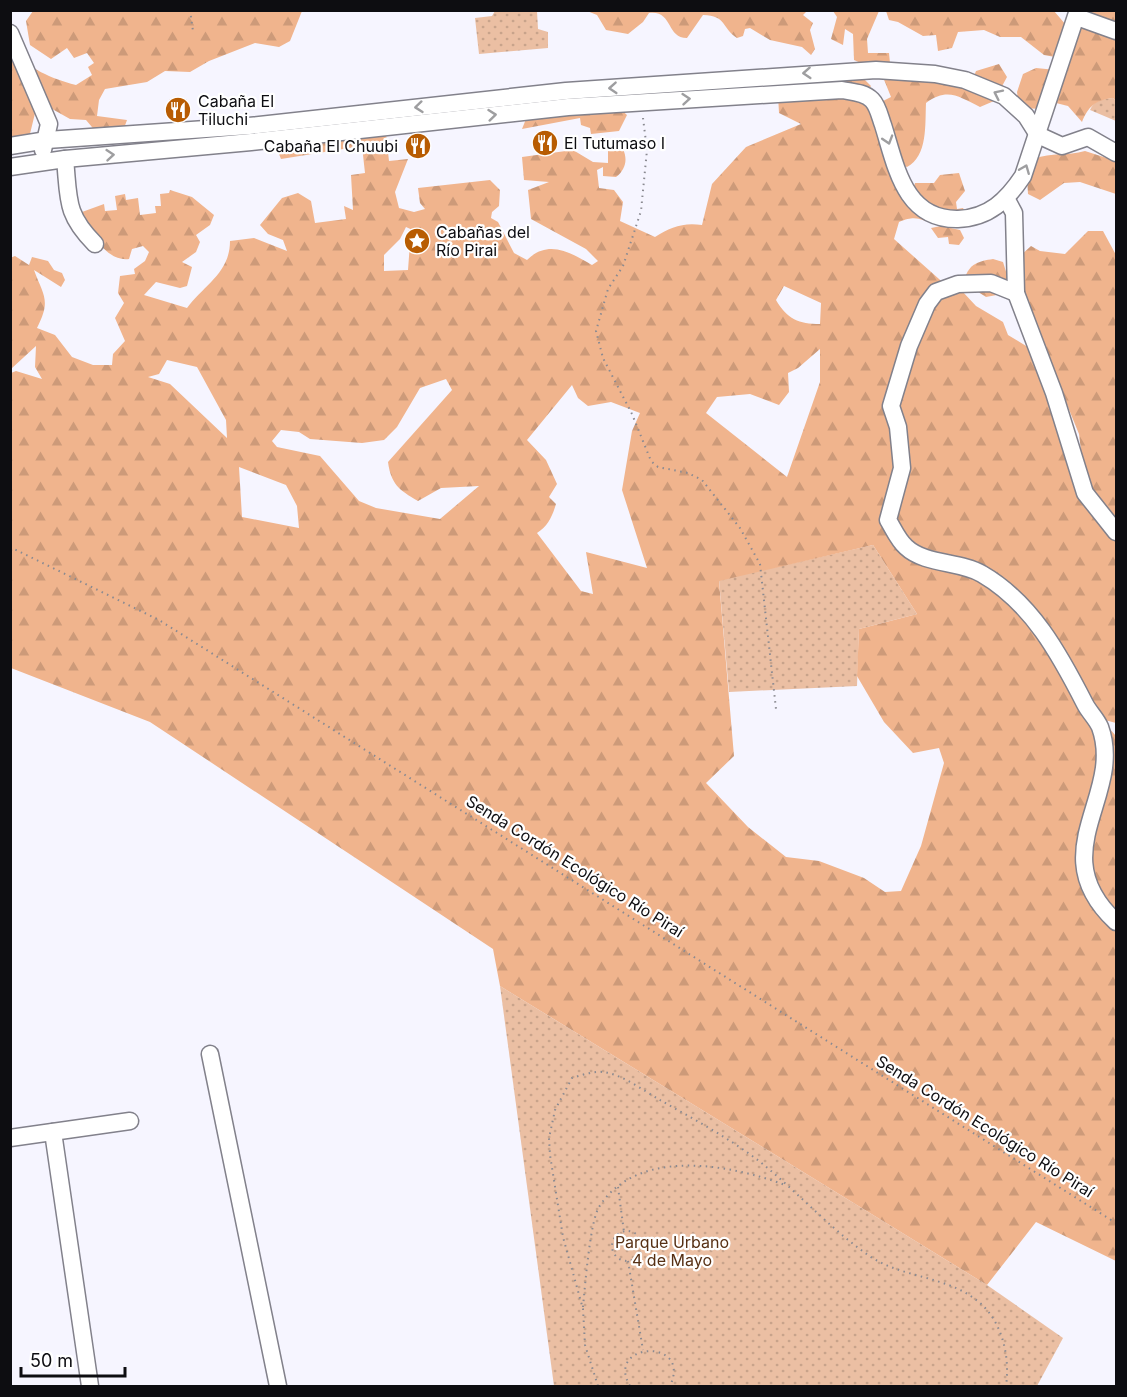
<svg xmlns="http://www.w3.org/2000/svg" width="1127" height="1397" font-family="Inter,sans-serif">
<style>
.grass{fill:url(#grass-dots)}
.forest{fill:url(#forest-firs);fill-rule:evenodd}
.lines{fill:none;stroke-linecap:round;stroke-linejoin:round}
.minor-casing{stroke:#82818b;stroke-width:19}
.path{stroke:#8a8a91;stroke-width:2;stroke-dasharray:1.5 4.5;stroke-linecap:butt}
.minor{stroke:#fff;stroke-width:16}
.oneway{stroke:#9e9ea0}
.labels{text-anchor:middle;stroke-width:4.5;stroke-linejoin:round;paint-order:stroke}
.poi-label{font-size:16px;fill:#0d0d11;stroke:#fff;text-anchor:start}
.street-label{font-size:16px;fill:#0d0d11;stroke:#fff}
.park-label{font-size:16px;fill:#573014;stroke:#fff}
</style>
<defs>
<pattern id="grass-dots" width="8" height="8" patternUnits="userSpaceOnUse" patternTransform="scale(1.5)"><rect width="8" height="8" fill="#ebbfa3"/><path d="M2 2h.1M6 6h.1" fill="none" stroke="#c8a38b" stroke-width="1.8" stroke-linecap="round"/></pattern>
<pattern id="forest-firs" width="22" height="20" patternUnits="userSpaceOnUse" patternTransform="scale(1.5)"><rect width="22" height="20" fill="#f0b48d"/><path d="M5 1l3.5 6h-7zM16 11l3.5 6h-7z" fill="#cd9a79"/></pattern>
</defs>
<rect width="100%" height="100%" fill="#f6f5ff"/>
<g class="grass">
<path d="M495 11H537L538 29 548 32V48L479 54 475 18 492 16Z"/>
<path d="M1113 98 1116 101V121L1090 110C1094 100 1103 99 1113 98Z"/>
<path d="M873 545 917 614 859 629 857 686 729 692 719 580Z"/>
<path d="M500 986 987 1285 1063 1338 1037 1386H554Z"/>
</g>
<g class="forest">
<path d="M33 11H302L290 41 279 47 255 43 209 61 190 72 165 71 147 82 105 89 99 100 97 116 127 120 123 131 97 133 86 120 70 119 38 101 28 142 11 144 10 51C32 69 49 78 76 85L92 75 88 67 94 63 87 53 74 58 67 48 51 59 30 45 26 21Z"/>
<path d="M587 11H807L803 15 813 23 810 30 815 49 811 55 802 47 770 40 750 28 745 29 743 36 737 38C721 27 727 16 703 15L687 38C666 38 673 10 649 13L643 22 628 34 606 30 597 15Z"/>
<path d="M833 11H879L867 39 868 53H889L890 63H894L895 69 972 81 976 71 999 64 1007 77 994 101 980 107C959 97 948 87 926 103 925 124 928 156 907 167L899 164 911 198 915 183H934L940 175 959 173 965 191 956 202 957 209 963 208 966 214C957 217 946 224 937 223 919 221 918 214 899 222L894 239 948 287 962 291 976 306 1003 322 1008 335 1031 349 1116 542V723L1101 719 1116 736V1261L1036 1222 987 1285 500 986 493 949 150 722 11 668V373L16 371 42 379 35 367 36 346 11 369 10 258 15 256 29 265 32 257 48 261 54 270 62 273 65 280 61 287 34 270C44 297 51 300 37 328L55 335 72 357 93 365H112L113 354 125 341 115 318 124 303 118 293 120 276 135 274 134 269 145 261 149 252 143 246 132 249 129 259C106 262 93 233 79 217L82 212 104 204 105 211 117 210 115 196 125 194 126 200 138 198 140 215 156 213 155 206H161L160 194 169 193 170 190 192 197 214 215 210 225 196 235 200 242 196 252 182 262 192 267 187 286 180 288 156 282 144 295 187 308C204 285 230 273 230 241L254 238 287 251 283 240 268 234 260 225 282 198 298 193 311 201 315 223 346 219 344 206 353 210 351 175 365 173 362 146 281 159 275 144 386 134 389 161 408 159 395 192 399 208 414 212 425 209 420 203 418 188 490 180 500 190 499 206 492 212 491 218 498 222 514 253 527 260C548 239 570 252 592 265L598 261 586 249 531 219 528 190 549 182 524 180 522 157 573 150 593 162 608 163V145L617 141C628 152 629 167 616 177L603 176V167L597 170 599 188 614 190 623 202 620 221 655 237C670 227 684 222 702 225L712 184 746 147 801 124 779 113 778 95 792 76 806 77 815 87 816 82 861 76 871 86 864 97 883 101 891 97 881 72 854 60 853 34 845 29 843 45 831 39 837 17ZM406 227 430 238 417 236 410 243 408 270 384 271V255L400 239ZM784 286 821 303 820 324C799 324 787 319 776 300ZM820 349V382L787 477 706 413 717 397 750 394 779 405 789 392 788 373 798 368ZM167 360 197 367 226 420 227 438 170 384 148 377 159 374ZM446 379 452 390 388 462C391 484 399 490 418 501L441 488 479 486 440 519 376 508 359 501 320 456 277 447 272 441 281 430 299 432 310 439 362 443 384 440 397 427 420 388ZM572 385 578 398 588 406 611 402 640 413 632 431 622 490 647 568 586 552 593 594 581 591 537 533C548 526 552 517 556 504L549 497 557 484 546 460 527 440ZM239 467 286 485 297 506 299 528 242 517ZM873 545 917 614 859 629 857 676 884 722 913 753 939 748 944 763 921 846 901 891 885 892 864 878 819 861 786 857 748 827 706 783 734 756 719 581Z"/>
<path d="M886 11H1054L1066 25 1091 18 1090 11H1116V101L1113 98C1095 100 1088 107 1082 122L1068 106 1056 103 1044 109 1019 108 1017 92 1023 74 1036 68 1056 70 1055 57 1044 55 1021 37H1000L984 30 958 32 952 48 938 51 936 35 923 36 898 22 889 20Z"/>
<path d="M619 108 627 115 619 131 591 134 590 128 581 125 580 118 522 129 526 119Z"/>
<path d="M1085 151 1116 161V194L1080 182 1064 183 1040 200 1028 194 1027 178 1034 159C1052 152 1067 156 1085 151Z"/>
<path d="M941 226 960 230 964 238 959 245 949 244 948 237 938 238 931 228Z"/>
<path d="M1088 231H1103L1116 255V525L1095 498 1083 467 1079 434 1021 292 1019 257 1031 246 1040 251 1065 254Z"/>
<path d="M993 259 1003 262 1008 278 1002 294 986 297 972 288 965 278C969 264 979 261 993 259Z"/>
</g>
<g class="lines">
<g class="minor-casing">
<g id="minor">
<path d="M1077 17 1116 31"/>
<path d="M10 33 49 124 43 150"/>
<path d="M10 146 47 140 249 126 566 91 876 70 935 74 965 80 1004 96 1026 116 1038 135 1062 146 1088 137 1116 153"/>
<path d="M65 159C69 199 65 214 95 244"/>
<path d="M10 167 65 159 251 142 568 107 842 90C852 92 864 92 872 100 878 106 880 117 883 125 896 166 904 220 958 219 989 218 1007 200 1023 176L1078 10"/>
<path d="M1007 200 1014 213 1016 293 1054 393 1085 493 1116 532"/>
<path d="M1016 293 991 283 958 284 936 292 927 304 909 346 891 406 898 427 902 468 888 520C893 528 898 540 906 547 925 565 960 561 982 574 1032 603 1060 655 1085 704 1089 712 1096 718 1100 727 1125 796 1041 852 1116 922"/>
<path d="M210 1054 278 1386"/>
<path d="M53 1132 90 1386"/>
<path d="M10 1138 130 1121"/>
</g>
</g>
<g class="path">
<path d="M190 10 193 31"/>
<path d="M643 118 647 150 641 211 623 266 608 289 596 331 603 358 632 414 651 461 658 467 688 473 702 480 740 528 760 564 776 709"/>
<path d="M10 547 159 620 1116 1223"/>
<path d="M618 1187 624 1232"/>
<circle cx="627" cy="1246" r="15"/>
<path d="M628 1261 643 1350"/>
<path d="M583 1307C585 1286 590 1222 599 1207 637 1147 729 1164 785 1185"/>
<path d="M598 1386 585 1345 583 1309 563 1237 550 1155 549 1138 555 1110 572 1078C582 1075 593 1071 603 1072 622 1074 644 1091 660 1100 695 1120 733 1140 764 1165 799 1194 831 1229 868 1255 902 1279 948 1275 980 1303 1003 1323 1010 1358 1006 1386"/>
<path d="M630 1386C604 1342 693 1337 670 1386"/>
</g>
<use href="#minor" class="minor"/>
</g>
<defs><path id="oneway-chevron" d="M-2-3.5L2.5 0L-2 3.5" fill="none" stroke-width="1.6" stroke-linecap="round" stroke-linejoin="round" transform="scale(1.5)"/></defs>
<g class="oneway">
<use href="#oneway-chevron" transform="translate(807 73) rotate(176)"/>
<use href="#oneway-chevron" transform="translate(613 88) rotate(176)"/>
<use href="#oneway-chevron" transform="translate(998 94) rotate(-154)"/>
<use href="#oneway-chevron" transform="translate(686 99) rotate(-5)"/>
<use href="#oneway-chevron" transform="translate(419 107) rotate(174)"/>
<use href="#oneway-chevron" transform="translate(492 115) rotate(-6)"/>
<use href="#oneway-chevron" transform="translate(888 140) rotate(73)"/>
<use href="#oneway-chevron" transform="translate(110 155) rotate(-5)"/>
<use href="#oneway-chevron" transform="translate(1025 169) rotate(-68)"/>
</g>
<defs>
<g id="restaurant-disc" transform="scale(1.35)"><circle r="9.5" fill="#b85c02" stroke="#fff"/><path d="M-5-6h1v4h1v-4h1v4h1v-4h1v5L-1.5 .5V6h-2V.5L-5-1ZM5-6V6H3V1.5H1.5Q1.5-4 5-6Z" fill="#fff"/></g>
<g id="sight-disc" transform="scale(1.35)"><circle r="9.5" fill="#b85c02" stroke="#fff"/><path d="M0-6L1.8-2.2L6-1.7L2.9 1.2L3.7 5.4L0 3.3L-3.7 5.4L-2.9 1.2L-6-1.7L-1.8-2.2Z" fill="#fff"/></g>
</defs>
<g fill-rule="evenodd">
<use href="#restaurant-disc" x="178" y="110"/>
<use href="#restaurant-disc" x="545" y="143"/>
<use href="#restaurant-disc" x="418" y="146"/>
<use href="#sight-disc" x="417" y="241"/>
</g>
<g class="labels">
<g class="poi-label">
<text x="198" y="107">Cabaña El<tspan x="198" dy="18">Tiluchi</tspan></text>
<text x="564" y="149">El Tutumaso I</text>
<text x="398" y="152" text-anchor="end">Cabaña El Chuubi</text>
<text x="436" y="238">Cabañas del<tspan x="436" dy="18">Río Pirai</tspan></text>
</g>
<g class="street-label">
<text transform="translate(575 866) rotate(32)" y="6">Senda Cordón Ecológico Río Piraí</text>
<text transform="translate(985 1126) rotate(32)" y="6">Senda Cordón Ecológico Río Piraí</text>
</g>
<g class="park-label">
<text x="672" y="1248">Parque Urbano<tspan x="672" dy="18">4 de Mayo</tspan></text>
</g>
</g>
<rect width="1127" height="1397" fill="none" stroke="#0d0d11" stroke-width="24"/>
<path d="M21 1367v9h104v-9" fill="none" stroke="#0d0d11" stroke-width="3"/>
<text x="30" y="1367" font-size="18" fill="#0d0d11" stroke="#ffffff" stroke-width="4.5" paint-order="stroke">50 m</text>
</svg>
